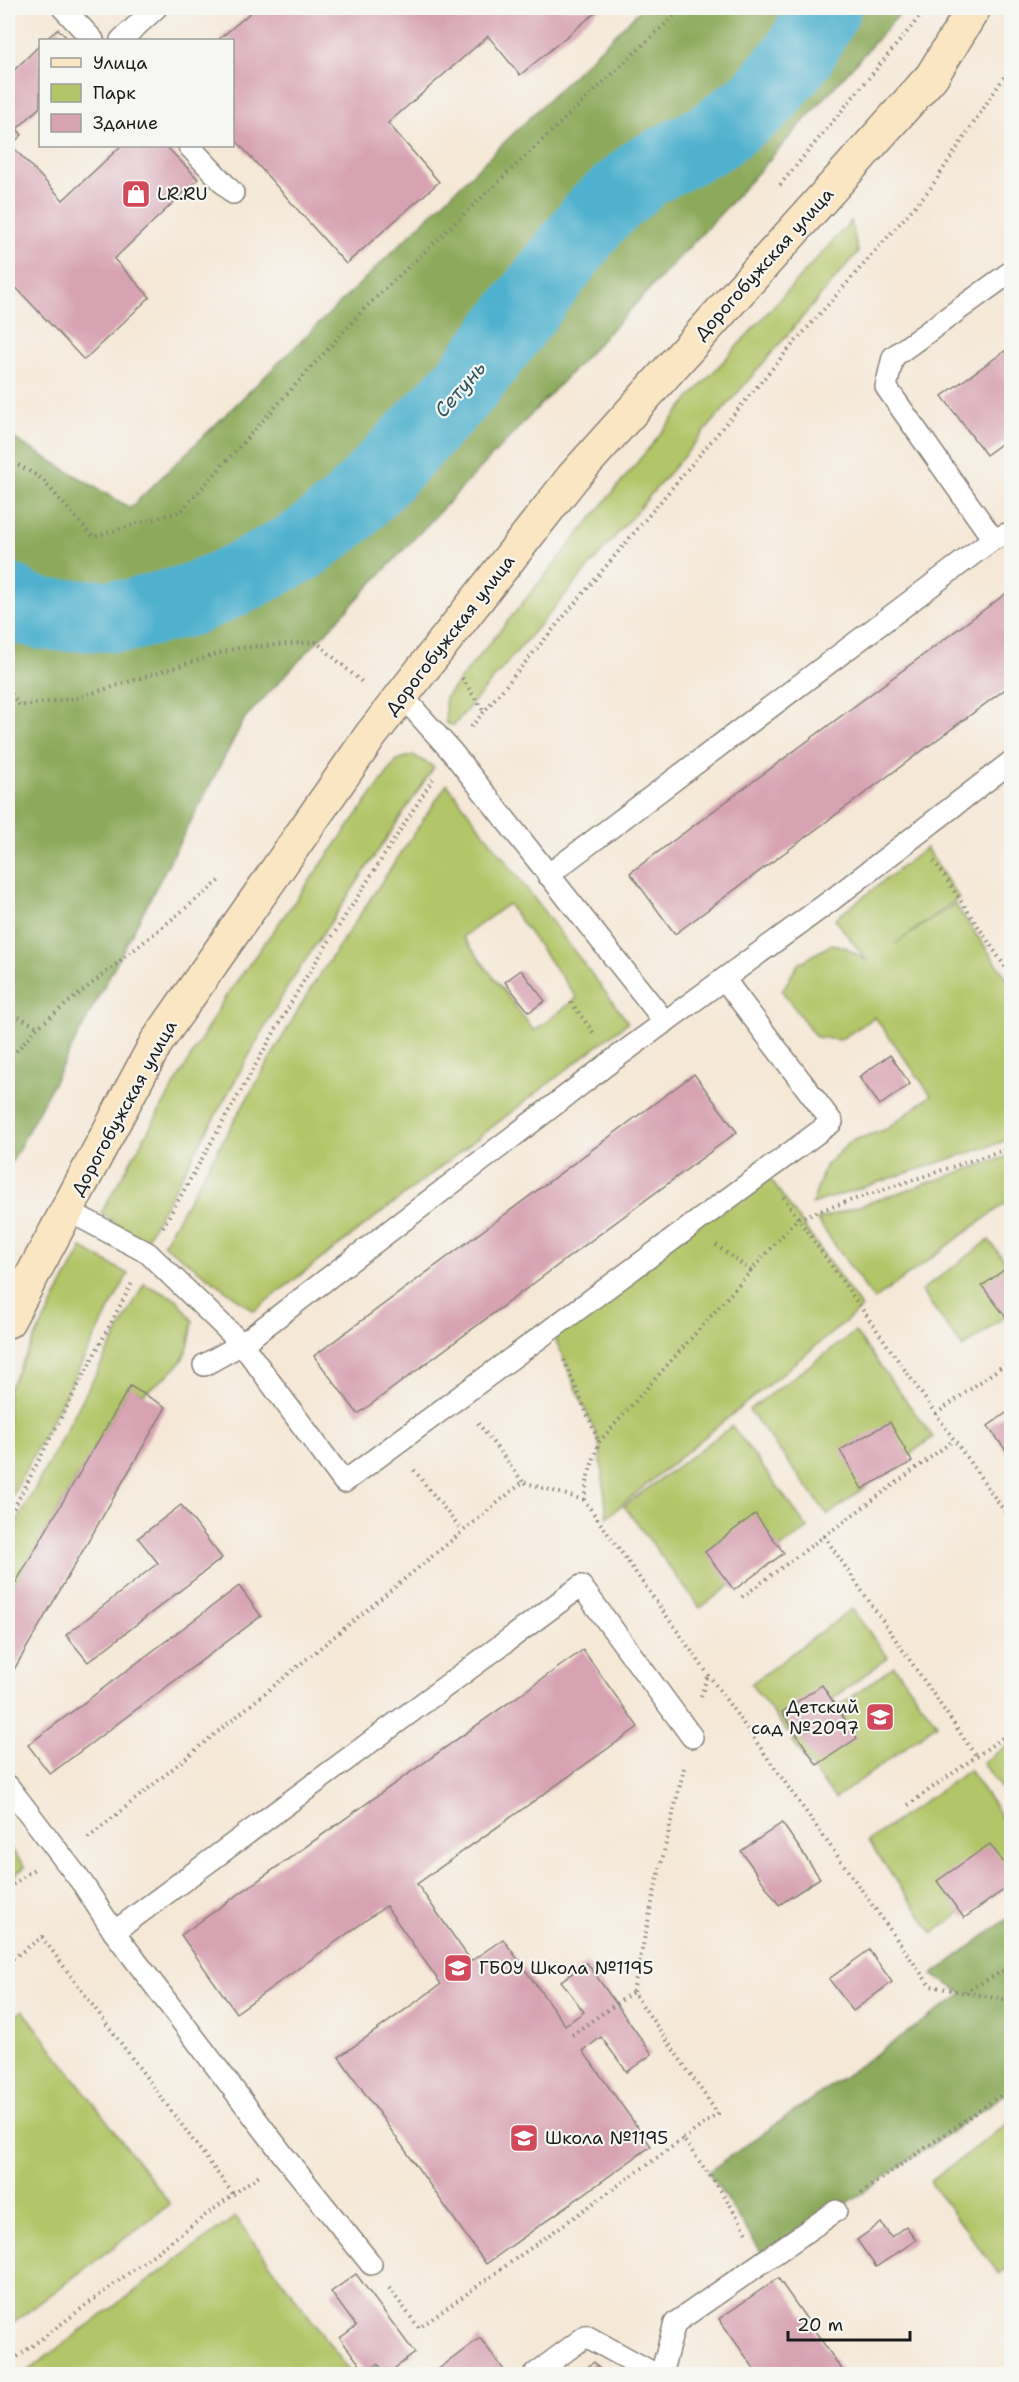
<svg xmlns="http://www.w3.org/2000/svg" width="1019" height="2382" font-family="'Shantell Sans',sans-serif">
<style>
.green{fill:#b2c568;stroke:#677042;stroke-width:1.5;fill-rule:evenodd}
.forest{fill:#8daa5c;stroke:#54633c;stroke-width:1.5}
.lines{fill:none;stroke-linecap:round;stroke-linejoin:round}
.river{stroke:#4fb1ce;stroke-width:72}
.building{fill:#d7a2b2}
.lane-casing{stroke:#88827a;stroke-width:24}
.secondary-casing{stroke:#88827a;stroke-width:36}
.path{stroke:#88827a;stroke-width:4;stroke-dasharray:1.5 4.5;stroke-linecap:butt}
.lane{stroke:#fff;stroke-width:21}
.secondary{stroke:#fbe6c4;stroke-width:33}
.labels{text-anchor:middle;stroke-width:4.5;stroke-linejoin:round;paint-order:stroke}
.poi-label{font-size:18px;fill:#1c1c1c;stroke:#f6f6f2;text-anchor:start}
.street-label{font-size:18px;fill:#1c1c1c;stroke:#f6f6f2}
.water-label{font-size:20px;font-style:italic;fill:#305863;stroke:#f6f6f2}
</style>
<rect width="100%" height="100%" fill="#f6f6f2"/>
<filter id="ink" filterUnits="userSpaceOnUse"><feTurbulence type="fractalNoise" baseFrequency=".0167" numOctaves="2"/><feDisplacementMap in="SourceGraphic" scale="12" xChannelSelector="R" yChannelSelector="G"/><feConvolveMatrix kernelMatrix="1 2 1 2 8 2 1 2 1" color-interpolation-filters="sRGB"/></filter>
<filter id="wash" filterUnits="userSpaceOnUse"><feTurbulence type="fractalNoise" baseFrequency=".008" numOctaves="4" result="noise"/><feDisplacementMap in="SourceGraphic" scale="24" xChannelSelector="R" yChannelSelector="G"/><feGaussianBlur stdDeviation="1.35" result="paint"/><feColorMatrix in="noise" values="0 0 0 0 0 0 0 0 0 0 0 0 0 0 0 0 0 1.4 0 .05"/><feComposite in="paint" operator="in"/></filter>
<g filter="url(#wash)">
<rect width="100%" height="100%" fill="#f5e8d7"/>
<g class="green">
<path d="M851 221 858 252 454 725 446 724 445 698 689 399Z"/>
<path d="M413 755 434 767 288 986 144 1243 101 1213 224 999 397 760Z"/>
<path d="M447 784 628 1022 254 1311 163 1244 311 988ZM508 904 577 998 534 1031 463 937Z"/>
<path d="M926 848 959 898 895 944 955 904 1011 984V1139L812 1204 825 1166 851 1141 887 1129 931 1095 875 1017 840 1040 816 1037 782 991 798 964 832 944 845 947 867 961 835 919Z"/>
<path d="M1011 1155V1199L874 1300 817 1220Z"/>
<path d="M764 1170 862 1308 607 1517 599 1442 551 1329Z"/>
<path d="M989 1240 1011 1269V1312L963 1348 921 1291Z"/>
<path d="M82 1248 128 1274 8 1504V1390Z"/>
<path d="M144 1284 177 1299 193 1321C187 1367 178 1367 143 1394L130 1387 8 1596V1539Z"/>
<path d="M855 1332 933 1437 828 1515 749 1410Z"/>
<path d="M732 1426 808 1528 700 1608 624 1506Z"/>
<path d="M852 1609 888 1657 788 1733 751 1684Z"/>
<path d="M894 1666 937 1724 835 1799 792 1741Z"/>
<path d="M1011 1743V1803L983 1763Z"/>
<path d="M969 1770 1011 1830V1878L933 1933 868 1841Z"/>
<path d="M8 1845 25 1867 8 1880Z"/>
<path d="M23 2010 170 2204 8 2327V2022Z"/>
<path d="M1011 2121V2265L999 2274 930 2182Z"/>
<path d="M235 2217 352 2374H23Z"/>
</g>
<g class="forest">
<path d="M642 8H905L726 208 245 718 8 1169V435L130 508Z"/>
<path d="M1011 1916V2090L766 2259 708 2172 963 1993 932 1975Z"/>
</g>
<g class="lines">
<path class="river" d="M8 598 20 608 48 615 127 616 190 600 234 581 303 545 347 511 465 386 599 212 645 172 711 138 761 100 798 56 825 8"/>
</g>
<g id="blocks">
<g class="building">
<path d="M256 8H601L520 75 488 36 388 123 439 182 346 264 232 136V40H218Z"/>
<path d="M58 29 69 40H45Z"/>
<path d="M40 45V107L17 129 22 135 11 145 63 200 121 146H166L198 179 114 259 150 297 84 360 8 279V76Z"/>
<path d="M1012 346V436L986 455 942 396Z"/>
<path d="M1012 589V684L675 934 630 873Z"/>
<path d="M521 970 545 1001 529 1012 505 982Z"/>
<path d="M890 1055 910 1084 880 1105 859 1077Z"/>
<path d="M694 1074 737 1132 358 1414 314 1356Z"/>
<path d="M1012 1264V1325L982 1286Z"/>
<path d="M130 1386 166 1407 8 1680V1596Z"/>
<path d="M1012 1409V1459L988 1426Z"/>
<path d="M890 1422 912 1462 862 1489 840 1450Z"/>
<path d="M181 1505 222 1558 88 1662 66 1635 158 1563 138 1538Z"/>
<path d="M755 1514 784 1553 734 1590 705 1552Z"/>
<path d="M239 1586 261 1616 50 1774 28 1745Z"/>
<path d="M583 1650 638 1727 417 1884 471 1961 503 1939 565 2025 584 2012 561 1981 587 1963 652 2054 627 2072 601 2037 583 2051 651 2146 486 2264 339 2057 441 1984 386 1906 236 2013 181 1935Z"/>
<path d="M822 1685 857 1738 817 1765 782 1712Z"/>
<path d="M782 1823 820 1878 779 1905 741 1851Z"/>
<path d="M990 1844 1012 1874V1884L964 1918 937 1881Z"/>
<path d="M869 1950 892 1982 853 2011 829 1979Z"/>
<path d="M881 2223 891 2237 906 2226 916 2240 876 2267 857 2240Z"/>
<path d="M356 2274 415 2353 387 2374 378 2364 366 2373 340 2338 356 2326 331 2292Z"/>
<path d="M778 2278 845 2374H758L719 2319Z"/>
<path d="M480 2338 504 2370 498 2374H432Z"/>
<path d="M594 2362 604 2374H578Z"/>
</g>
</g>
</g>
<g filter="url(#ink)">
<use href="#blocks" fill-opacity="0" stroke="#88827a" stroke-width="1.5"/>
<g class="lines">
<g class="lane-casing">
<g id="lane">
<path d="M63 8 93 40"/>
<path d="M121 40 156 8"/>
<path d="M189 146 233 193"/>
<path d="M993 539 886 387 893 357 1012 271"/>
<path d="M403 697 452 752 665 1022"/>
<path d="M548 875 993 539 1012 532"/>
<path d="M67 1210 148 1253 242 1344 344 1482 832 1122 724 979"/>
<path d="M204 1365 242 1344 613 1060 833 899 1012 761"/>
<path d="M8 1786 83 1884 114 1932 284 2156 371 2264"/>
<path d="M114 1932 581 1586 692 1737"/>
<path d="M535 2374 586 2336 655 2374"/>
<path d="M661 2374 675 2323 836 2211"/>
</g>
</g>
<g class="secondary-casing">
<path id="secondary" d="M8 1321 156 1043 371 735 573 477 932 76 974 8"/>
</g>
<g class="path">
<path d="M780 185 927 8"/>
<path d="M8 459 41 478 93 537 181 511 365 308 682 8"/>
<path d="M462 678 483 710"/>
<path d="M8 689 20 706 77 698 236 648 316 642 363 683"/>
<path d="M471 727 781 358 930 189 1012 65"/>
<path d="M934 861 1012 977"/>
<path d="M571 1002 595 1035"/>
<path d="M8 1011 38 1027"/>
<path d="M8 1060 38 1027 222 879"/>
<path d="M783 1197 1012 1522"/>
<path d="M163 1227 303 982 433 779"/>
<path d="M716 1245 751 1271"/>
<path d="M564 1360 599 1442"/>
<path d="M936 1414 1012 1359"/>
<path d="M478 1423 523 1482"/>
<path d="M414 1470 462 1531"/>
<path d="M584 1500 588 1476 599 1442 798 1218 1012 1147"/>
<path d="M8 1519 133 1281"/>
<path d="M824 1536 976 1756"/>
<path d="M742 1597 954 1440"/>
<path d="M701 1696 708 1674"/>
<path d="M908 1805 1012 1731"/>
<path d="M88 1838 523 1482 584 1500 930 1986 1012 2001"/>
<path d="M8 1888 34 1869"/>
<path d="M8 1962 42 1937 233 2194"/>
<path d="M965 1992 1012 1966"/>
<path d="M572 2035 633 1992"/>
<path d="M683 2139 718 2114 633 1992 653 1898 684 1768"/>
<path d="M861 2193 1012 2087"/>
<path d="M389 2288 419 2328 683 2139 724 2195 748 2234"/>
<path d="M8 2364 259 2175"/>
</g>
<use href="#lane" class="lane"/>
<use href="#secondary" class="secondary"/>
</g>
</g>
<defs>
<g id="shop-square" transform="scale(1.5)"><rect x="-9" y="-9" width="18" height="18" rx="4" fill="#d1495b" stroke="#f6f6f2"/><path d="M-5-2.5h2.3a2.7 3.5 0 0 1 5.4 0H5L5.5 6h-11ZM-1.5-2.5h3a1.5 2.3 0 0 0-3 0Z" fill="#fff"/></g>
<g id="school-square" transform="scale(1.5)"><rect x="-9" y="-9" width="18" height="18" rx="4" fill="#d1495b" stroke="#f6f6f2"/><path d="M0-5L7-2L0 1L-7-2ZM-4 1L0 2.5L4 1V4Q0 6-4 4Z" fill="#fff"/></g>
</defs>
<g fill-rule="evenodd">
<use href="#shop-square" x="136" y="194"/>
<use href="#school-square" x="880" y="1717"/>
<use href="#school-square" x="458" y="1968"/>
<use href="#school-square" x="524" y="2138"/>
</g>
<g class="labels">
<g class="poi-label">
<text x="157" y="200">LR.RU</text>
<text x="859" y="1713" text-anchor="end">Детский<tspan x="859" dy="21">сад №2097</tspan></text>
<text x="479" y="1974">ГБОУ Школа №1195</text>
<text x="545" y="2144">Школа №1195</text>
</g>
<g class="street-label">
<text transform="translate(764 264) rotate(-48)" y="6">Дорогобужская улица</text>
<text transform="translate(450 635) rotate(-52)" y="6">Дорогобужская улица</text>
<text transform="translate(124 1108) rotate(-61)" y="6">Дорогобужская улица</text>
</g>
<g class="water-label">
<text transform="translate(460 389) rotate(-49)" y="7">Сетунь</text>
</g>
</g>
<rect width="1019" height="2382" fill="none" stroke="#f6f6f2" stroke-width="30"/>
<rect x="39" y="39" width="195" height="108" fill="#f6f6f2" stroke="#9f9f9c" stroke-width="1.5"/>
<rect x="51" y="58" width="30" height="9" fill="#fbe6c4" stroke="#9f9f9c" stroke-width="1.5"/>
<text x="93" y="69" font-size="18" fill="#1c1c1c">Улица</text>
<rect x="51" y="84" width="30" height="18" fill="#b2c568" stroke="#9f9f9c" stroke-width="1.5"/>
<text x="93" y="99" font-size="18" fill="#1c1c1c">Парк</text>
<rect x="51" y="114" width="30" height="18" fill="#d7a2b2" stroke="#9f9f9c" stroke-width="1.5"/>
<text x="93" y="129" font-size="18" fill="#1c1c1c">Здание</text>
<path d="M788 2331v9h122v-9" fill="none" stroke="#1c1c1c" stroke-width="3"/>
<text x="797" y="2331" font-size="18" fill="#1c1c1c" stroke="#f6f6f2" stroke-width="4.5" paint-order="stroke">20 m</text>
</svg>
